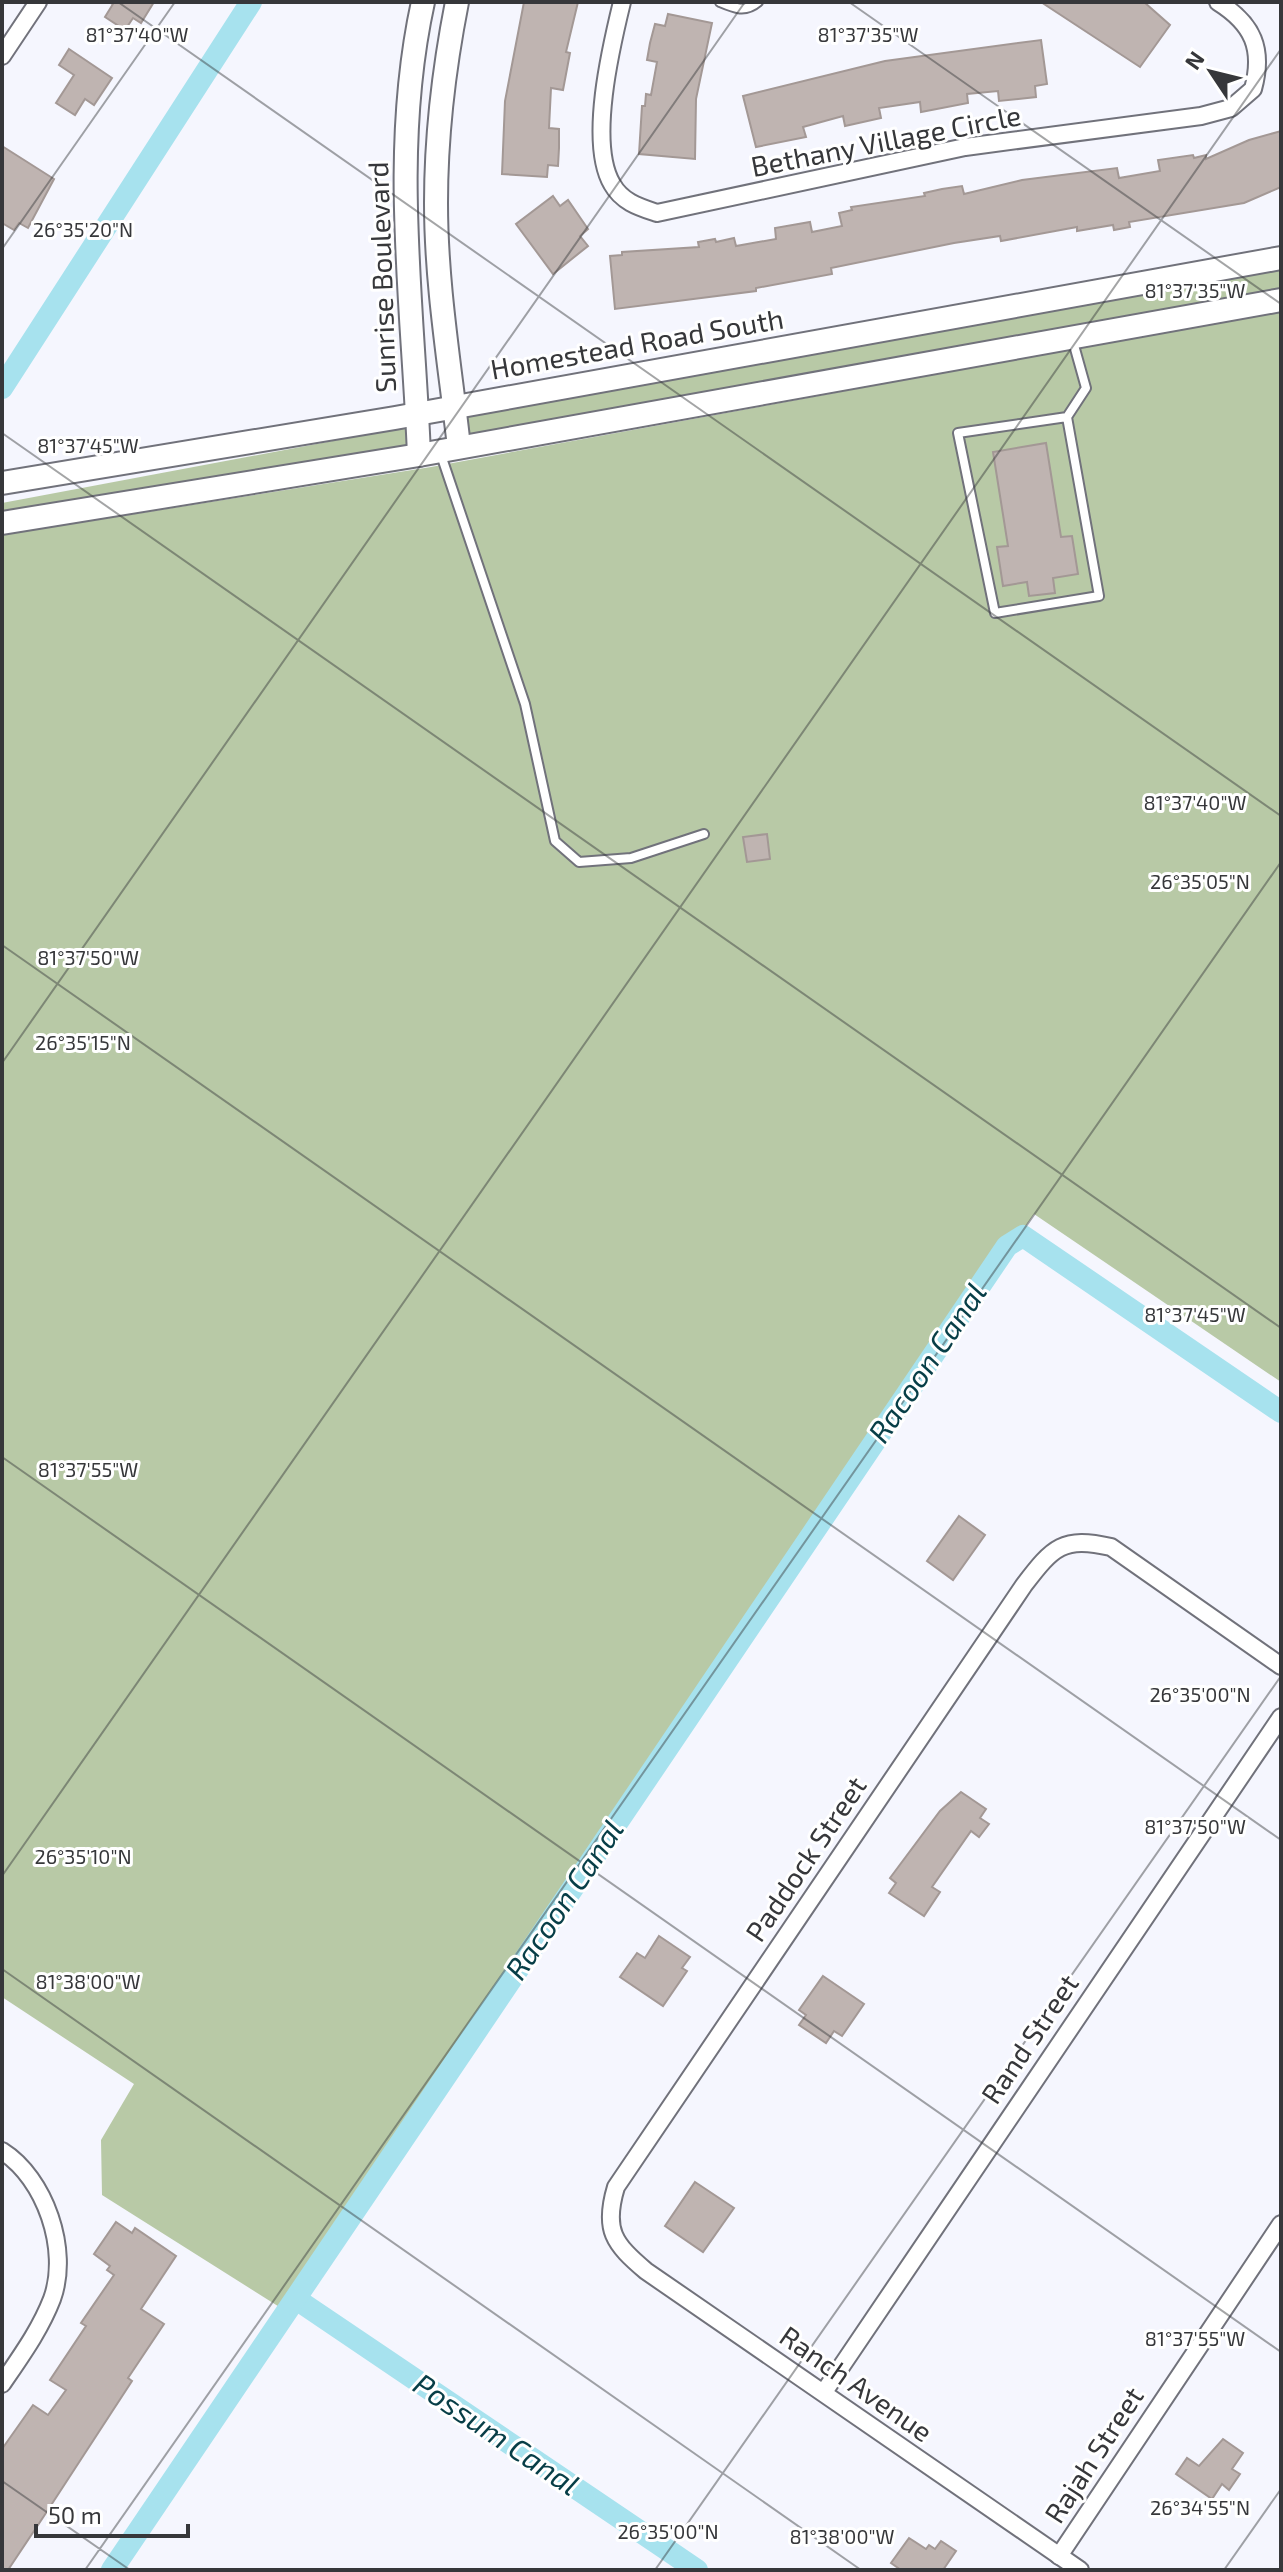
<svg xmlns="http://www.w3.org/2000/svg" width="1283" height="2572" font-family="'Exo 2',sans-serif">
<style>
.green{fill:#b8c9a6}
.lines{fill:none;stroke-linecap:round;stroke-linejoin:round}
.canal{stroke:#a7e2ee;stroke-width:22}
.building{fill:#bfb4b1;stroke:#a39895;stroke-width:2}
.lane-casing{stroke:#71727b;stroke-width:12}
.street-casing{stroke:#71727b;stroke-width:20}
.secondary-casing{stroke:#71727b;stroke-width:26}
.lane{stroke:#fff;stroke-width:8}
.street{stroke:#fff;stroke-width:16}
.secondary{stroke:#fff;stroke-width:22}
.ticks{fill:none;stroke:#36373a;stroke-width:2;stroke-opacity:0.45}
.labels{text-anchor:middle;stroke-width:6;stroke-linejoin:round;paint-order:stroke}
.street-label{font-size:28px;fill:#36373a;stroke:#fff}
.water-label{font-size:30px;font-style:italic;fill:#073e47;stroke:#fff}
.ticks-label{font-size:20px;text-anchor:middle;fill:#36373a;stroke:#fff;stroke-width:6;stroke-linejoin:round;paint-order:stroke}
</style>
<rect width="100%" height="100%" fill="#f5f6fe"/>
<g class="green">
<path d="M1281 270V288L469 434 467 416Z"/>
<path d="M1281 311V1382L1034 1214 281 2308 102 2195 101 2140 134 2084 2 1997V535L431 467Z"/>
<path d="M407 427V445L2 512V503Z"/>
</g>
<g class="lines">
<g class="canal">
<path d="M2 388 251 2"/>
<path d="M296 2299 697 2570"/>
<path d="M112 2570 1007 1246 1023 1236 1281 1412"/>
</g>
</g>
<g class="building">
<path d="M109 2H154L141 23 133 18 125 30 105 17 113 4Z"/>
<path d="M524 2H578L566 52 570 53 563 90 551 88 549 128 559 129V148L558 166 548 165 547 177 502 174 505 101Z"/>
<path d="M1041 2H1144L1170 25 1140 67Z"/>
<path d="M668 14 712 23 696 99 695 159 639 154 642 106H645L646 94 651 95 657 62 647 60 650 43 655 24 665 26Z"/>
<path d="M1041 40 1047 84 1035 86 1036 97 999 101 998 91 967 94 968 103 921 112 920 102 879 108 881 118 845 126 843 116 803 127 806 137 756 147 743 96 885 61Z"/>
<path d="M69 49 112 78 94 105 85 99 75 115 56 103 74 75 59 65Z"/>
<path d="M1281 131V187L1244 203 1129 222 1130 227 1114 230 1113 225 1077 231V227L1001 241 1000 236 954 243 831 268 832 274 756 288V291L615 309 610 256 622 255V252L699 247 698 242 715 239 716 242 734 238 736 246 776 239 775 228 810 222 812 232 842 226 839 213 852 210 851 207 925 196 924 193 942 189 962 186 964 194 1022 180 1117 168 1119 178 1160 171 1158 160 1193 155 1194 158 1206 155V159L1249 140Z"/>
<path d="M2 146 54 179 28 228 19 223 14 230 2 223Z"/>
<path d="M553 196 560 206 568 200 588 229 580 236 588 246 553 274 516 224Z"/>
<path d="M1046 443 1061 537 1072 536 1078 574 1053 578 1055 593 1029 596 1027 582 1003 586 997 547 1008 546 993 452Z"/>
<path d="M767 834 770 859 747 862 743 837Z"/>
<path d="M959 1516 985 1535 953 1580 927 1561Z"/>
<path d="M961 1792 986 1809 980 1818 989 1824 979 1837 971 1831 932 1887 940 1892 924 1916 889 1893 896 1883 890 1878 940 1811Z"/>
<path d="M659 1936 690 1957 682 1968 687 1971 663 2006 620 1977 637 1953 645 1958Z"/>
<path d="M823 1976 864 2004 842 2036 834 2031 826 2043 799 2025 806 2015 799 2010Z"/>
<path d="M695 2182 734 2208 703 2252 665 2226Z"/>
<path d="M116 2222 132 2233 135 2228 176 2256 141 2309 164 2324 128 2378 132 2381 44 2516 8 2570H2V2449L33 2405 48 2415 66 2390 50 2380 86 2326 81 2323 114 2275 107 2270 110 2266 94 2254Z"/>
<path d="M1223 2439 1243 2453 1232 2469 1240 2474 1229 2490 1222 2484 1212 2499 1176 2474 1187 2458 1199 2466Z"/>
<path d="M909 2538 926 2549 929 2545 935 2549 941 2541 956 2551 943 2570H901L891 2563Z"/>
</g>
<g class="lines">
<g class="lane-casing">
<g id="lane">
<path d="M720 2C734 8 745 13 758 2"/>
<path d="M1067 417 958 433 995 613 1099 596 1067 417 1086 388 1072 338"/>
<path d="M440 452 525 704 555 841 579 862 631 858 704 834"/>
</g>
</g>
<g class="street-casing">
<g id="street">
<path d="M622 2C611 47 588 143 612 184 622 202 639 207 657 213L965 147 1201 116 1231 108 1253 89C1264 49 1253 24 1218 2"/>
<path d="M2 56 38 2"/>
<path d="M2 2151C45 2178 70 2250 52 2299 40 2330 21 2356 2 2384"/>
<path d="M824 2392 1281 1717"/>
<path d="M1059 2556 1281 2224"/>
<path d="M1080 2570 646 2271C614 2244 603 2230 616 2187L1024 1585C1053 1547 1063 1536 1111 1547L1281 1666"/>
</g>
</g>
<g class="secondary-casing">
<g id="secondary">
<path d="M457 2C444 68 436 136 436 203 436 285 450 366 459 447"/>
<path d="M419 455C413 304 390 152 423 2"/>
<path d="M2 483 395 418 1281 258"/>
<path d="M2 523 419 455 1281 300"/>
</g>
</g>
<use href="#lane" class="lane"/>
<use href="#street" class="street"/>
<use href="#secondary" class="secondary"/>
</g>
<path class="ticks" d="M118 2 1281 816M849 2 1281 304M2 249 175 2M2 433 1281 1328M2 945 1281 1840M2 1063 745 2M2 1457 1281 2352M2 1876 1281 49M2 1969 861 2570M2 2481 130 2570M85 2570 1281 862M655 2570 1281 1676M1224 2570 1281 2489"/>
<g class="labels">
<g class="street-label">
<text transform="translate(886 141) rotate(-11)" y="10">Bethany Village Circle</text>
<text transform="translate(382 277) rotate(-92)" y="10">Sunrise Boulevard</text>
<text transform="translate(637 344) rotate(-10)" y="10">Homestead Road South</text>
<text transform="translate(806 1859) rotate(-56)" y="10">Paddock Street</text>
<text transform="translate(1030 2039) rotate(-56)" y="10">Rand Street</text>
<text transform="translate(856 2384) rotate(35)" y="10">Ranch Avenue</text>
<text transform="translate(1094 2455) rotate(-57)" y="10">Rajah Street</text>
</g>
<g class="water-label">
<text transform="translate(928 1363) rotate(-56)" y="10">Racoon Canal</text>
<text transform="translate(565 1900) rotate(-56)" y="10">Racoon Canal</text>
<text transform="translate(496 2435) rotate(34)" y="10">Possum Canal</text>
</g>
</g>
<g class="ticks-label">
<text x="137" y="42">81°37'40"W</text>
<text x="868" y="42">81°37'35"W</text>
<text x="83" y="237">26°35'20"N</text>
<text x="1195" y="298">81°37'35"W</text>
<text x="88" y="453">81°37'45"W</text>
<text x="1195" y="810">81°37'40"W</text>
<text x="1200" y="889">26°35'05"N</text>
<text x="88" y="965">81°37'50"W</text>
<text x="83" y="1050">26°35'15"N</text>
<text x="1195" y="1322">81°37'45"W</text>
<text x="88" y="1477">81°37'55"W</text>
<text x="1200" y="1702">26°35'00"N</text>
<text x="1195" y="1834">81°37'50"W</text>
<text x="83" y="1864">26°35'10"N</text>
<text x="88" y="1989">81°38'00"W</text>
<text x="1195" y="2346">81°37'55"W</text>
<text x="1200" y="2515">26°34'55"N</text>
<text x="668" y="2539">26°35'00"N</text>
<text x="842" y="2544">81°38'00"W</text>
</g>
<rect width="1283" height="2572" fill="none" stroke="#36373a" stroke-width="8"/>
<g transform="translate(1211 72) rotate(305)" stroke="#ffffff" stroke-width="6" paint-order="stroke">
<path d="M0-6L14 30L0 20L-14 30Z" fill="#36373a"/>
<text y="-12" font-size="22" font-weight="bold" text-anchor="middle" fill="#36373a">N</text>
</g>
<path d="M36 2524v12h152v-12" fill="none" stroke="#36373a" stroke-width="4"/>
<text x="48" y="2524" font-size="24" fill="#36373a" stroke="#ffffff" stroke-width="6" paint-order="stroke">50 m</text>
</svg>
